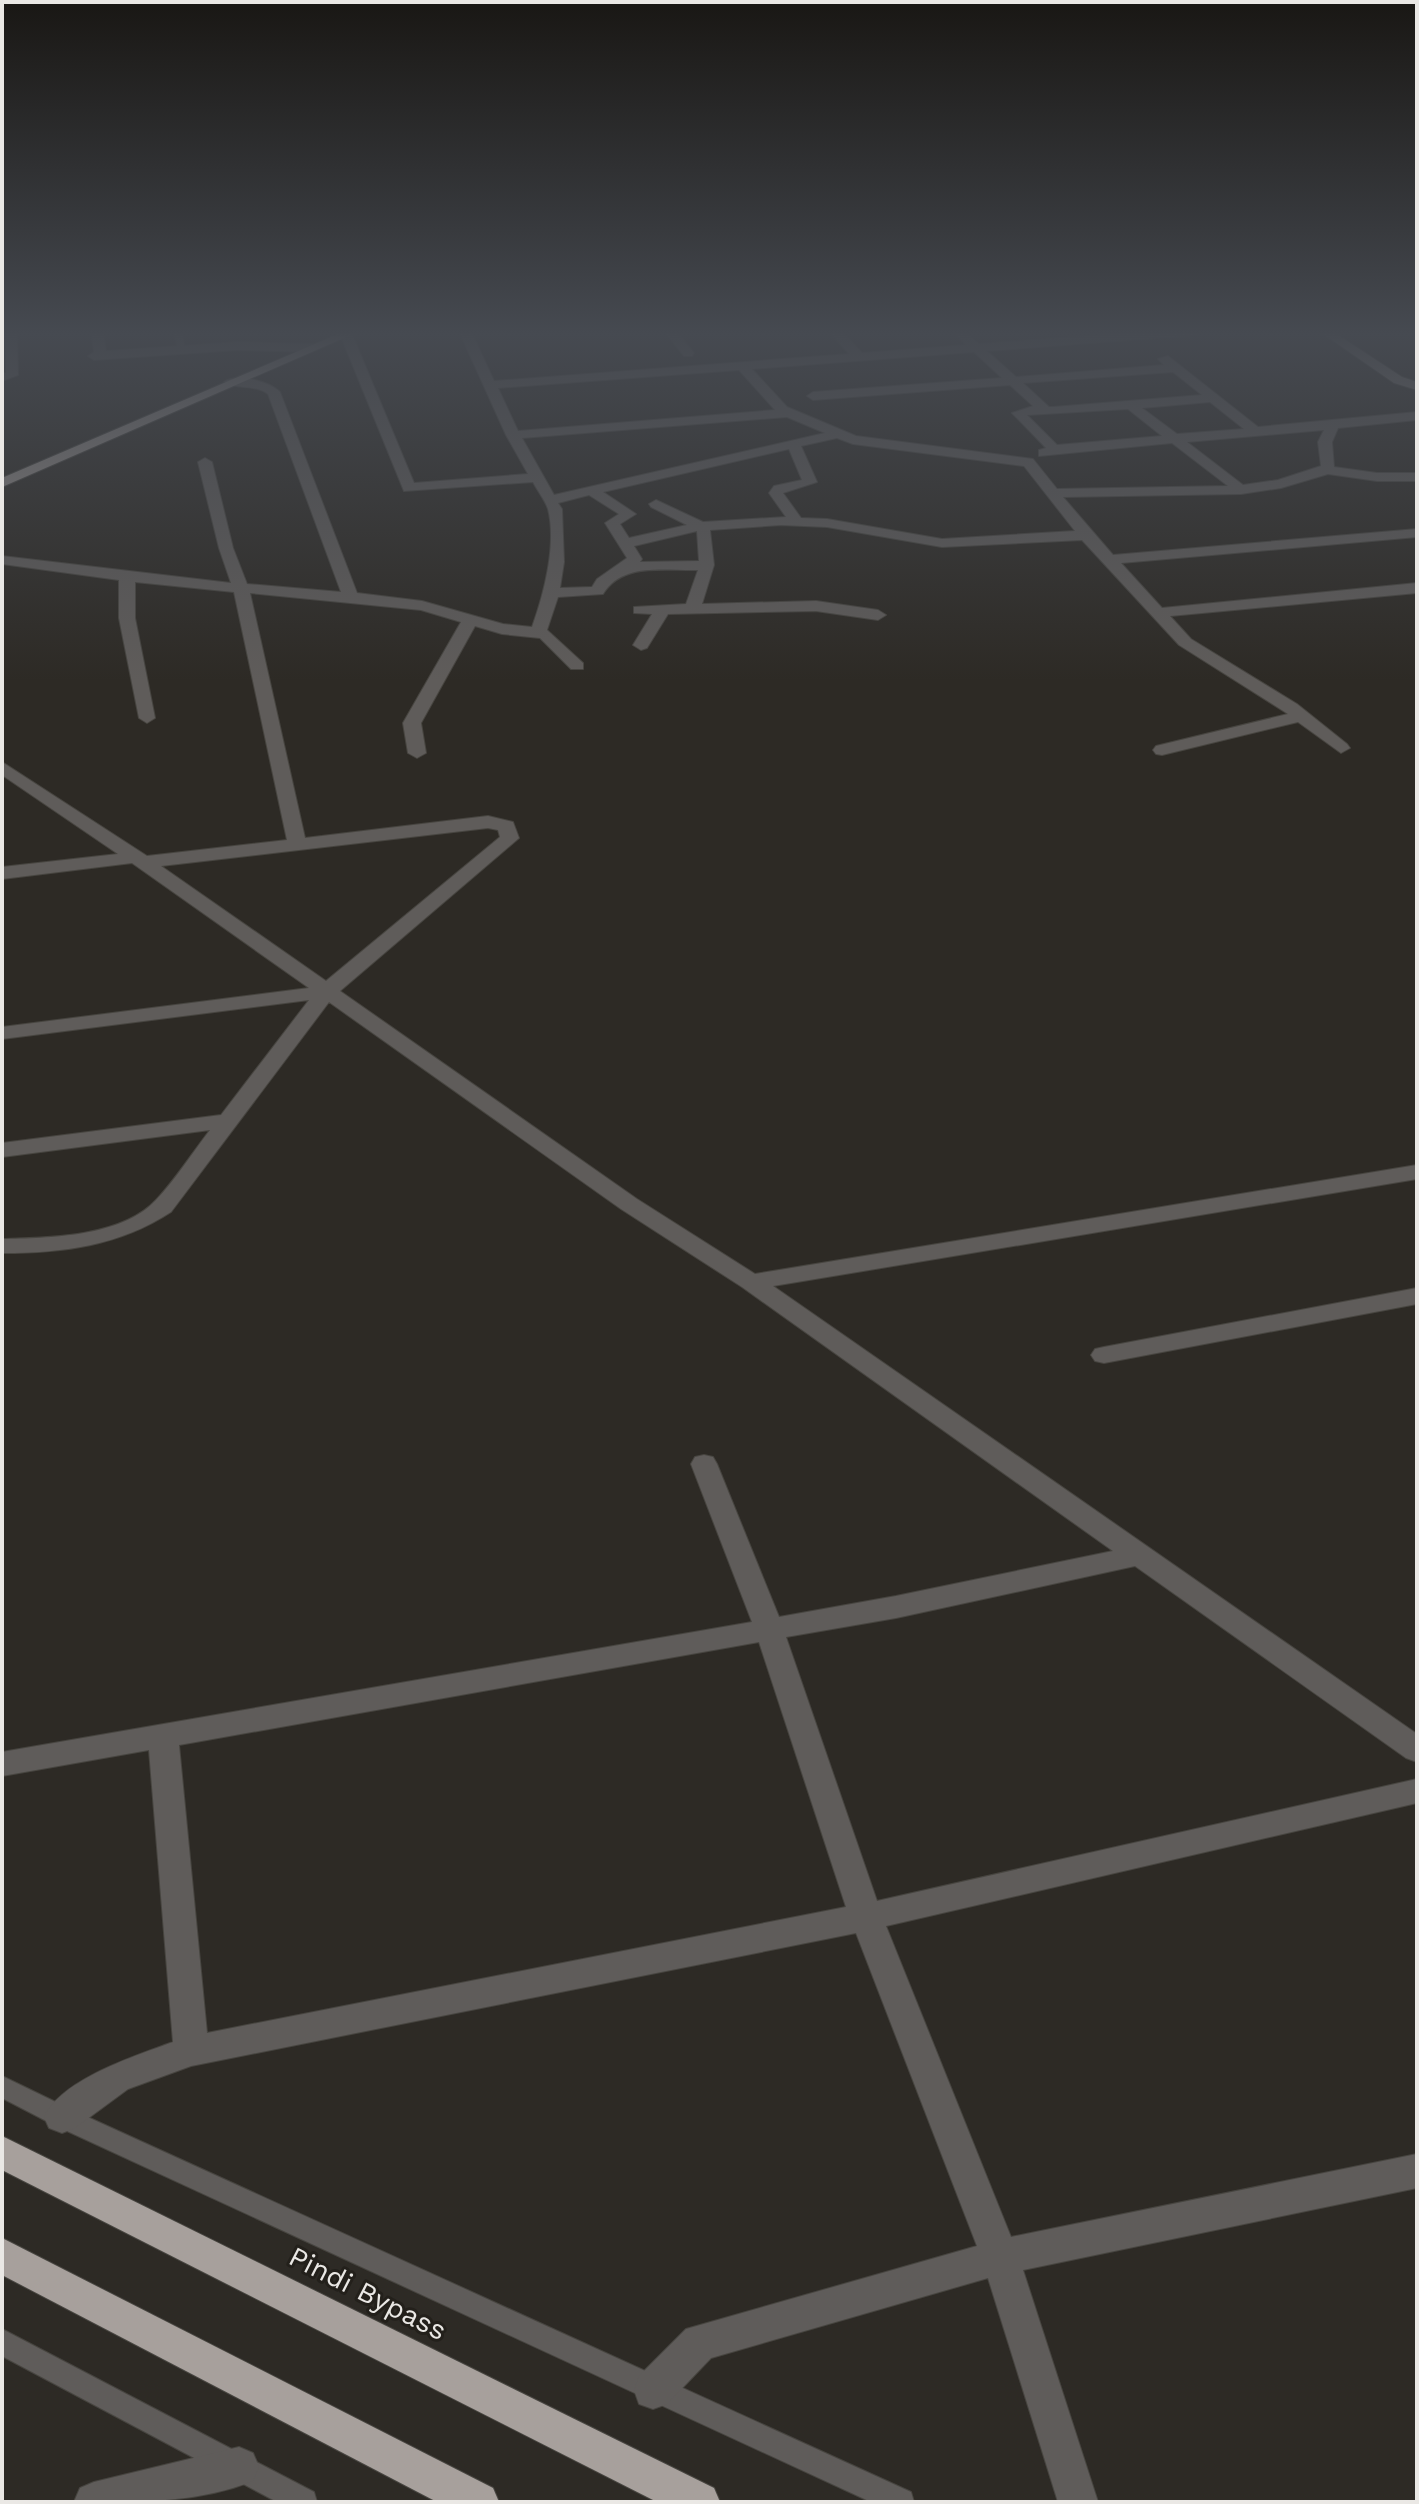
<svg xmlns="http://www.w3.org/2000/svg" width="1419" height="2504" font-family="'Work Sans',sans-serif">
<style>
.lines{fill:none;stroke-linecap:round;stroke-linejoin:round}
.lane-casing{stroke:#474540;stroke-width:2}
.street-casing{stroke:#474540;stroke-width:2}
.secondary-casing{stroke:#474540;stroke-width:2}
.primary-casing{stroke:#474540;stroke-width:2}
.highway-casing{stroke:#474540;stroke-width:2}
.lane{fill:#5f5c5a;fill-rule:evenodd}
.street{fill:#5f5c5a;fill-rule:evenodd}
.secondary{fill:#7c7875;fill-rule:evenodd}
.primary{fill:#938d89;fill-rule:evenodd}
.highway{fill:#a7a09c;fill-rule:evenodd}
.labels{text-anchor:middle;stroke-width:6;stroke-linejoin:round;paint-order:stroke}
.near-street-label{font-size:28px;fill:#eae8e5;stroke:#23201b}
</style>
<rect width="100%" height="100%" fill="#2d2a25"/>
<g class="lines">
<g class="lane-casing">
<g id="lane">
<path d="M174 331H182L185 352 178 350Z"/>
<path d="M2 2076 70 2109 911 2492 914 2502H871L54 2125 2 2098Z"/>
<path d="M2 2329 314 2492 317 2502H277L2 2356Z"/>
</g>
</g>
<g class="street-casing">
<g id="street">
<path d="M5 331H17L18 375 2 381V373H6Z"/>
<path d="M91 331H103L106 351 238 342 312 344 318 348 312 352 238 350 94 360 88 356 94 352Z"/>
<path d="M342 331 352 334 414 483 528 474 506 435 459 331H471L494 381 849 354 829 331H841L862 353 966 345 952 331H964L979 344 1155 331H1202L1196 335 987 351 1016 377 1164 365 1158 359 1168 356 1258 427 1417 412V420L1338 428 1332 442 1334 467 1377 473H1417V481H1377L1328 474 1281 488 1241 494 1063 497 1113 555 1417 529V537L1121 563 1162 608 1417 583V593L1170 616 1191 639 1297 704 1347 744 1350 748 1341 753 1298 722 1162 755 1156 754 1153 750 1156 746 1288 714 1179 645 1082 540 942 547 827 527 781 525 710 530 714 565 702 604 816 601 878 610 886 615 878 620 816 611 668 614 647 648 641 650 633 645 652 614 634 613V607L686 604 698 570C664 571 623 562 603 594L558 597 547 630 583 663V669H571L540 638 502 634 475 626 421 723 426 753 417 758 408 753 403 723 461 622 421 610 250 593 305 838 488 816 513 822 519 838 340 991 637 1199 755 1274 1417 1165V1179L773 1286 1417 1734V1762L1406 1758 1135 1566 896 1618 786 1637 877 1901 1417 1779V1803L886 1926 1011 2237 1417 2154V2188L1023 2270 1098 2502H1058L988 2278 711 2358 667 2404 653 2409 639 2404 634 2390 639 2376 686 2329 977 2246 856 1933 191 2066 128 2089 75 2128 62 2133 49 2128 44 2117C62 2079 135 2056 173 2042L149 1750 2 1776V1752L752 1622 691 1464 695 1457 704 1455 713 1457 717 1464 779 1617 896 1596 1113 1551 742 1287 621 1209 329 1002 171 1212C119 1246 63 1253 2 1253V1239C48 1238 122 1237 156 1200 176 1179 192 1153 210 1130L2 1157V1143L221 1115 309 1000 2 1039V1027L309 988 132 863 2 879V867L118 854 2 775V762L147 856 287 840 234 592 135 582V618L155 718 147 723 139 718 119 618V580L2 564V556L231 583 219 548 198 462 205 458 212 462 233 548 247 584 341 592 268 394C255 384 237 390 224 382 237 373 269 381 280 392L357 593 422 601 503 624 532 627C544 594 557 544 548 509 545 500 537 490 533 482L404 491 340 334ZM974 352 1002 378 813 392 807 396 813 400 1010 385 1033 406 1012 413 1046 448 1039 450V456L1172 443 1228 486 1057 489 1033 459 856 436 787 407 752 369ZM739 370 775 410 518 431 498 388ZM1173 372 1202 395 1053 407H1049L1023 383ZM1210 402 1244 429 1177 434 1142 408ZM1128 409 1162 436 1057 445 1027 415ZM787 417 825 433 554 495 522 438ZM1324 430 1318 442 1321 466 1278 480 1243 485 1187 442ZM837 438 853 444 1024 466 1075 531 942 539 827 519 801 518 783 493 817 482 801 446ZM789 449 802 480 774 486 769 493 786 517 703 522 656 500 649 504 651 507 687 525 629 538 620 524 636 514 603 492ZM589 495 619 514 605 523 627 558 597 579 592 587 560 588 564 562 562 509 558 503ZM697 531 699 561 640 562 642 559 634 546ZM488 828 498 830 500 837 326 981 161 866ZM759 1642 846 1907 207 2033 179 1745Z"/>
<path d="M664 331H676L694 353 692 356H684Z"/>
<path d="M1417 1288V1304L1104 1363 1095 1361 1091 1355 1095 1349 1104 1347Z"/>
<path d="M239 2447 253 2453 259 2467 253 2481C195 2504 135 2502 74 2502L80 2488 94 2482Z"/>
</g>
</g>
<g class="secondary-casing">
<path id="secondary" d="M1319 331H1332L1402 377 1417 382V390L1394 383Z"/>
</g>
<g class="primary-casing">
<path id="primary" d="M345 331H360L2 487V478Z"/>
</g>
<g class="highway-casing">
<g id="highway">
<path d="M2 2136 714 2488 720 2502H657L2 2170Z"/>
<path d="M2 2238 493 2488 499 2502H437L2 2275Z"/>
</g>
</g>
<use href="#lane" class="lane"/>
<use href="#street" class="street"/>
<use href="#secondary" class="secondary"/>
<use href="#primary" class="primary"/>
<use href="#highway" class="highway"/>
</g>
<linearGradient id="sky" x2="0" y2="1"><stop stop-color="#191714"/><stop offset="0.49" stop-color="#464a51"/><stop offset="1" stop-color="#464a51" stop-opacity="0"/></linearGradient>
<rect width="1419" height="681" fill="url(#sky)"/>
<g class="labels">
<g class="near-street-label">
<text transform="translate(368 2293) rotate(27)" y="10">Pindi Bypass</text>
</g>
</g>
<rect width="1419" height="2504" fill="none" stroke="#eae8e5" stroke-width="8"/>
</svg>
